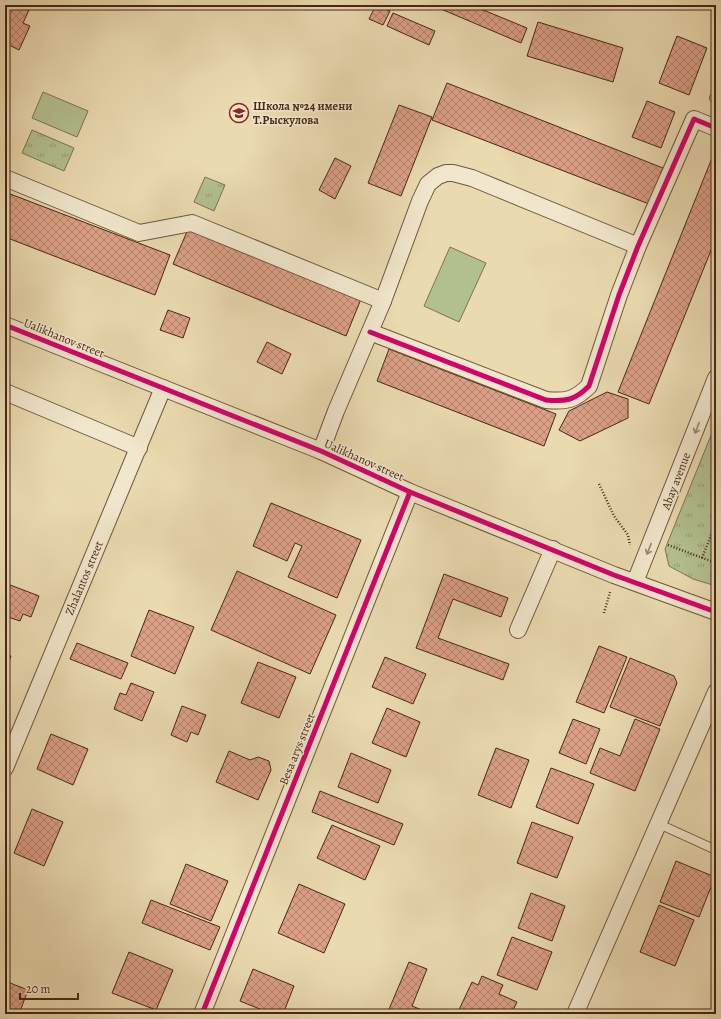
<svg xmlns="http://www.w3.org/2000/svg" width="721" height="1019" font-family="Alegreya,serif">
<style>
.park{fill:url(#park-tufts);stroke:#7d7351}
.pitch{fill:#b2c08e;stroke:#7d7351}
.building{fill:url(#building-cross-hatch);stroke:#482614}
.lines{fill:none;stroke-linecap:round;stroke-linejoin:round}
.lane-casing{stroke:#70533b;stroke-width:10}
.street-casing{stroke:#70533b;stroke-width:18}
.path{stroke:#482614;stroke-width:2.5;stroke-dasharray:1 2;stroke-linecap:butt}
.lane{stroke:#f1e7cc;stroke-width:8}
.street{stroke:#f1e7cc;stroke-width:16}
.cycleway-casing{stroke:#f1e7cc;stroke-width:8}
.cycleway{stroke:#d6006c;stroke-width:5}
.oneway{stroke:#9c8670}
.labels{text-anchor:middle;stroke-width:3;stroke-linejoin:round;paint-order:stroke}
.poi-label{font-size:12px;font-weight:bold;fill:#482614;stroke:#f1e7cc;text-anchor:start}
.street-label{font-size:12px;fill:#482614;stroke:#f1e7cc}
</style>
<defs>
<pattern id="park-tufts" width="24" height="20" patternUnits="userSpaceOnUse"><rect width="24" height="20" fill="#b2c08e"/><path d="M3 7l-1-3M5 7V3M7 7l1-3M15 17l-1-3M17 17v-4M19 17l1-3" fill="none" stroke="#939c73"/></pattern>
<pattern id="building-cross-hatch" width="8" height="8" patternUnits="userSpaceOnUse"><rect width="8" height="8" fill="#dba086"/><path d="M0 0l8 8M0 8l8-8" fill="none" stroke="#b4826c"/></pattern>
</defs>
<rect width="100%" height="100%" fill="#eadab0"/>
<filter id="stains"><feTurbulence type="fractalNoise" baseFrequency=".005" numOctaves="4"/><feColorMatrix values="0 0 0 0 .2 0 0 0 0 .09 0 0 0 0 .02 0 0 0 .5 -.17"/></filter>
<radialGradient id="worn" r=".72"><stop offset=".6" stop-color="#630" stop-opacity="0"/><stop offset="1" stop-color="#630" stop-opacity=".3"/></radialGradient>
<g class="park">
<path d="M32 130 74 148 64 171 22 153Z"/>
<path d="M205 177 225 185 214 211 194 202Z"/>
<path d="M716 423V586L693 579 669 566 665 549Z"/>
</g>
<g class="pitch">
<path d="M43 92 88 111 77 137 32 118Z"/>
<path d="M450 247 486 263 459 322 424 306Z"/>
</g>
<g class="building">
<path d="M12 5H18L29 10 23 23 30 26 19 50 5 43V19Z"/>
<path d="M376 5 390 11 383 25 369 19Z"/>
<path d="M384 5H395L393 9Z"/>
<path d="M429 5H438L437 9Z"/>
<path d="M443 5H471L527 28 521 43 441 9Z"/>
<path d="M393 13 435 31 429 45 387 26Z"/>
<path d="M538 22 623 48 613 82 527 56Z"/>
<path d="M677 36 707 48 689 95 659 83Z"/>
<path d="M447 83 663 168 649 204 432 120Z"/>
<path d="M647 101 675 112 661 148 632 137Z"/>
<path d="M399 105 432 117 401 196 368 183Z"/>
<path d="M716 148V238L649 404 618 392Z"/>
<path d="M335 158 351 166 335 199 319 190Z"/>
<path d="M5 192 170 255 155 295 5 237Z"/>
<path d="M189 227 361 299 346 336 173 264Z"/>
<path d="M168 310 190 318 183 338 160 330Z"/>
<path d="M267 342 291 354 282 374 257 362Z"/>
<path d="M389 349 556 414 544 446 377 381Z"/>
<path d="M607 392 628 399V418L580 441 559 430 569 411Z"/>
<path d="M271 503 361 540 337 598 288 577 302 546 295 543 287 561 253 546Z"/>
<path d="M237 571 336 615 310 674 211 630Z"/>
<path d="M444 574 508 598 501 617 453 599 438 638 509 664 503 680 416 648Z"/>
<path d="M5 583 39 596 31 617 23 614 20 621 5 616Z"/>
<path d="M149 610 194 627 175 674 131 656Z"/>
<path d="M77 643 128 663 121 679 70 659Z"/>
<path d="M599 646 627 657 604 713 576 702Z"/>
<path d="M5 654 11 656 5 671Z"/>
<path d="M385 657 426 674 413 704 372 687Z"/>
<path d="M630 658 674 676 677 683 660 726 610 707Z"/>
<path d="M258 662 296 677 279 718 241 703Z"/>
<path d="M131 683 154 692 142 721 114 709 120 693 126 695Z"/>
<path d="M182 706 206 715 198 735 191 732 187 742 171 735Z"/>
<path d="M387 708 420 722 406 757 372 743Z"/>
<path d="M573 719 600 729 586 764 559 753Z"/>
<path d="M635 719 660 729 635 791 590 773 600 748 620 756Z"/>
<path d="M51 734 88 749 73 785 37 769Z"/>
<path d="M496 748 529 760 511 808 478 795Z"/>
<path d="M229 751 250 760 258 757 269 761 271 770 258 800 216 782Z"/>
<path d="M351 753 391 770 378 803 338 787Z"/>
<path d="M551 768 594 784 578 824 536 807Z"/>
<path d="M716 784V796L712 794Z"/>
<path d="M320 791 403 824 394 845 312 812Z"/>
<path d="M32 809 63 822 44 866 14 853Z"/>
<path d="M532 822 573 837 557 878 517 863Z"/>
<path d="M332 825 380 846 365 880 317 858Z"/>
<path d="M676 861 715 877 699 917 660 902Z"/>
<path d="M186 864 228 881 211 921 170 904Z"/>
<path d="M299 884 345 904 324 953 278 933Z"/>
<path d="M531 893 565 906 552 941 518 928Z"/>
<path d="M151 900 220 927 210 950 142 923Z"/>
<path d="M659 905 694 920 675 966 640 952Z"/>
<path d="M512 937 552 952 537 990 497 975Z"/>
<path d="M129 952 173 970 156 1010 112 993Z"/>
<path d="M409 962 427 969 412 1006 432 1014H387Z"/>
<path d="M253 969 294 986 283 1014H272L240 1001Z"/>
<path d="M482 976 503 985 499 994 517 1002 511 1014H457L472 982 478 985Z"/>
<path d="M5 981 28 990 19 1014 5 1009Z"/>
</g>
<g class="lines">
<g class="lane-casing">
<g id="lane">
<path d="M714 98 716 99"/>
<path d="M659 824 716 850"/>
</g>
</g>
<g class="street-casing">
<g id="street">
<path d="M5 178 139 233 192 223 383 301"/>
<path d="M5 325 321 451 410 492 614 575 716 612"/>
<path d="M370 332 546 400C566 402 575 400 589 386L619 295 638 246 694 119 716 128"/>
<path d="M5 392 139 448"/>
<path d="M321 451 336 411 383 301 420 201 428 184 438 176 446 173H453L472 178 638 246"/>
<path d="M635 582 716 378"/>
<path d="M518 630 553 549"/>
<path d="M5 768 163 388"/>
<path d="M202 1014 410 492"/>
<path d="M575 1014 716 692"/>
</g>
</g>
<g class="path">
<path d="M599 484 614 516 628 535 630 545"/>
<path d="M668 545 716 563"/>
<path d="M702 558 716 523"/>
<path d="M604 613 610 592"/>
</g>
<use href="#lane" class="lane"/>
<use href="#street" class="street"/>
<g class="cycleway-casing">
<g id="cycleway">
<path d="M5 325 321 451 410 492 614 575 716 612"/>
<path d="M370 332 546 400C566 402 575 400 589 386L619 295 638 246 694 119 716 128"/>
<path d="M202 1014 410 492"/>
</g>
</g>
<use href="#cycleway" class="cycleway"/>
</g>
<defs><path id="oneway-shaft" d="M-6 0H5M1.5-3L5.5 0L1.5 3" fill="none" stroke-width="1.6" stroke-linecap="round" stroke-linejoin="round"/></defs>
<g class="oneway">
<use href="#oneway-shaft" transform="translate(697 428) rotate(111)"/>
<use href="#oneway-shaft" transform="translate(649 549) rotate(112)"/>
</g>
<defs>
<g id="school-ring" transform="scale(1)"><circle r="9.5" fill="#f1e7cc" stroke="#8f2418" stroke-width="1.5"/><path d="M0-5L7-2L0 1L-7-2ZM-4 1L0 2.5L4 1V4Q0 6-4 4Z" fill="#8f2418"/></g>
</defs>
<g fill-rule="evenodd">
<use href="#school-ring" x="239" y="113"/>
</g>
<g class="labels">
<g class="poi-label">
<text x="253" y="110">Школа №24 имени<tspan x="253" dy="14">Т.Рыскулова</tspan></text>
</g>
<g class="street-label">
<text transform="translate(64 338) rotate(22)" y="4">Ualikhanov street</text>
<text transform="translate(364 460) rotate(24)" y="4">Ualikhanov street</text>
<text transform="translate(676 481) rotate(-69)" y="4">Abay avenue</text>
<text transform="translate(84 578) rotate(-67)" y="4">Zhalantos street</text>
<text transform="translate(297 749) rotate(-68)" y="4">Besa arys street</text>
</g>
</g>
<rect width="721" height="1019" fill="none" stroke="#eadab0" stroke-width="20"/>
<rect x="6" y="6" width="709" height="1007" fill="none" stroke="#482614" stroke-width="2"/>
<rect x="10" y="10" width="701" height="999" fill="none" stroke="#482614"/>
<path d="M20 993v6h58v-6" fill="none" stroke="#482614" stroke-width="2"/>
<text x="26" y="993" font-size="12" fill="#482614" stroke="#f1e7cc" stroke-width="3" paint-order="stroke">20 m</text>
<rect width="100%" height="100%" filter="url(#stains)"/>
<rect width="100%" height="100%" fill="url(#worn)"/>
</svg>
